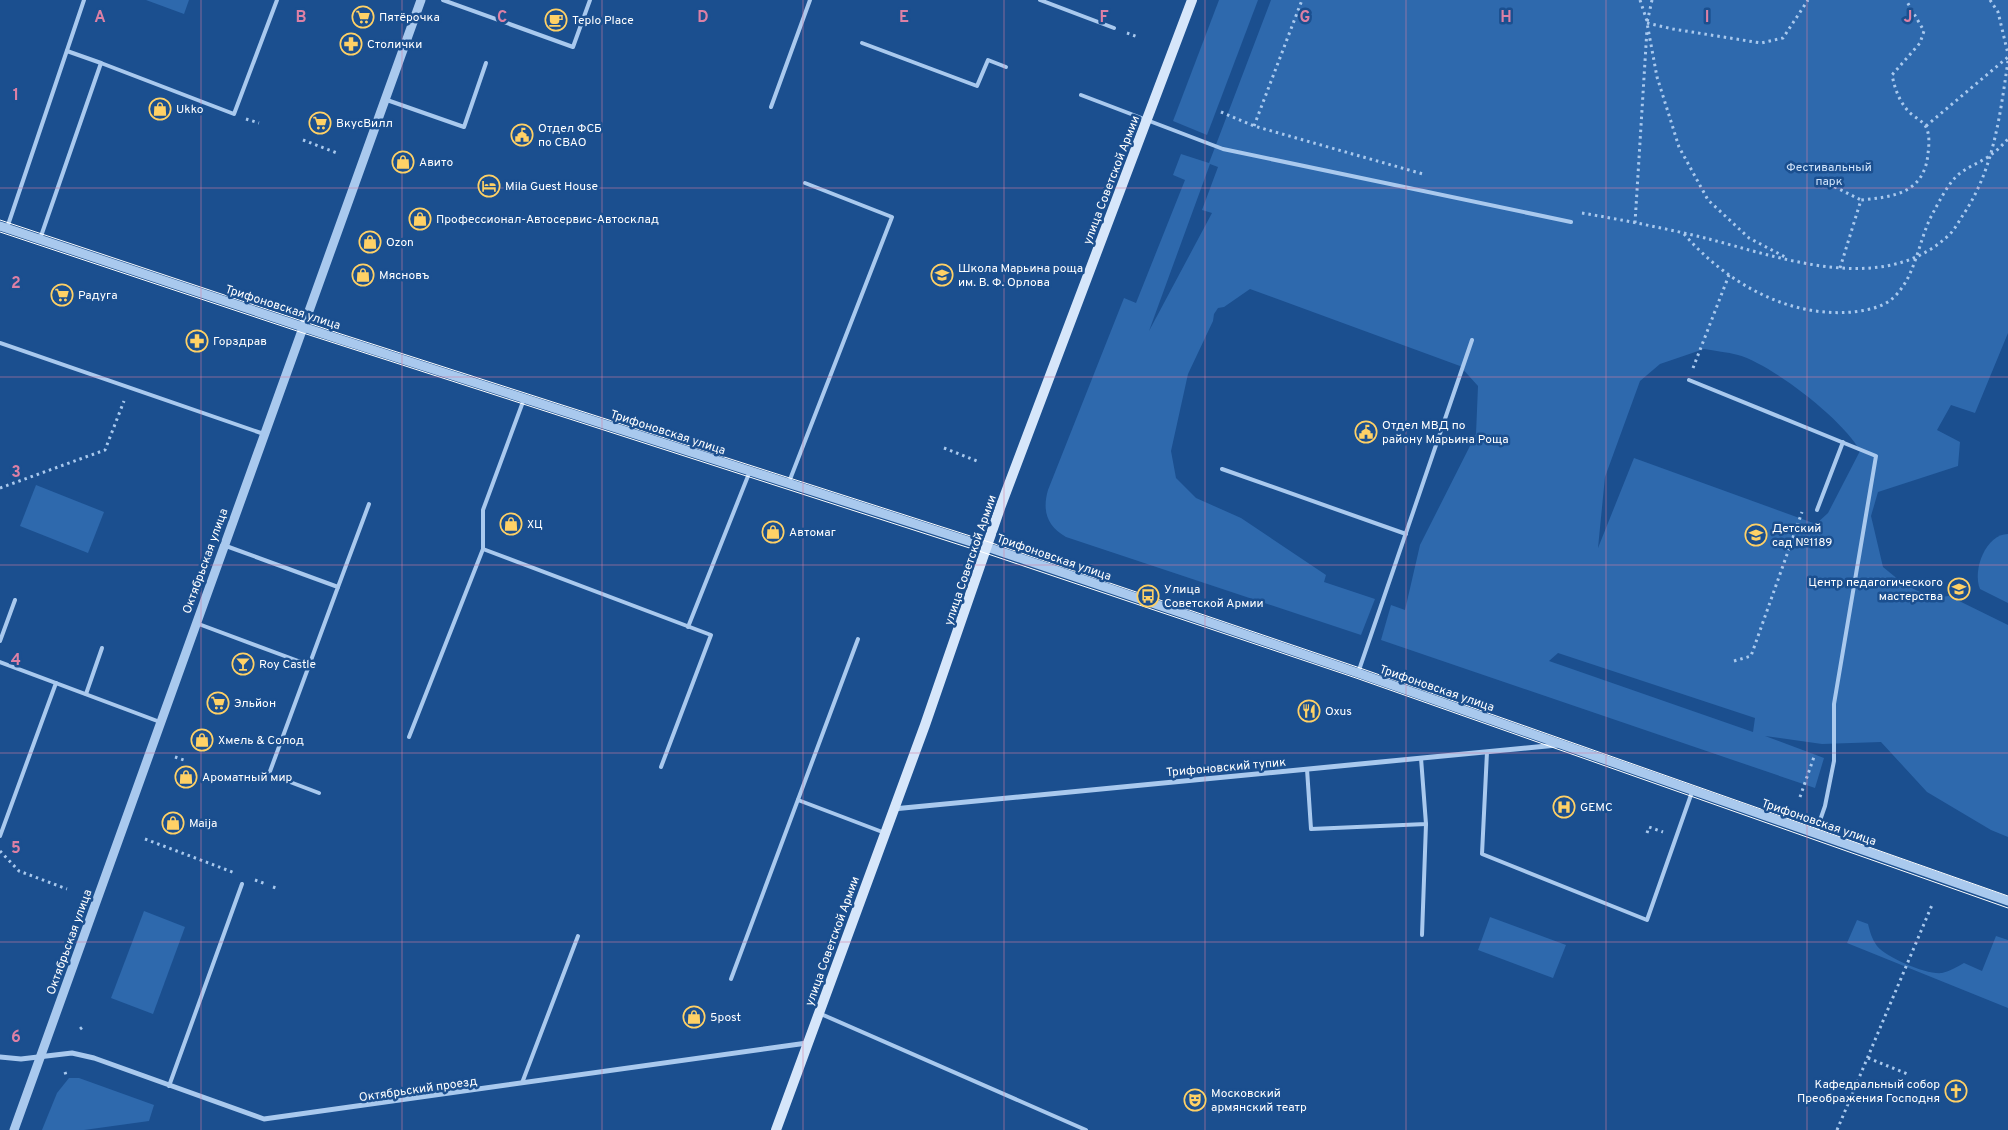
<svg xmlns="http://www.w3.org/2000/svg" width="2008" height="1130" font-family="Overpass,sans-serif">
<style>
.green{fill:#2e69ad;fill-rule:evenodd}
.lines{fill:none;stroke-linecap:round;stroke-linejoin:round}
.path{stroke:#a9c9ee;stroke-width:3;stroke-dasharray:2.5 4;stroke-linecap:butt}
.service{stroke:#a9c9ee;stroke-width:4}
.minor{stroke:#a9c9ee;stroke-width:5}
.tertiary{stroke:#a9c9ee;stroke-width:9}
.secondary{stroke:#d6e6fa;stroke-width:10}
.tram{stroke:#fff;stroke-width:1}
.grid{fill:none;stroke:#dd80a5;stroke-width:1;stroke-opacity:0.55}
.labels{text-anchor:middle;stroke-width:5;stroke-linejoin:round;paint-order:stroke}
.poi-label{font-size:12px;fill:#fff;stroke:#1b4f8f;text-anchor:start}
.park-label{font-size:12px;fill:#cfe3fa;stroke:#1b4f8f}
.street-label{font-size:12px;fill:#fff;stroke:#1b4f8f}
.grid-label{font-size:16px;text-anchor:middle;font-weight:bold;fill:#dd80a5;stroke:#1b4f8f;stroke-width:5;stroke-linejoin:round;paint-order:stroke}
</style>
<rect width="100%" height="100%" fill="#1b4f8f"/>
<g class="green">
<path d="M146 0H189L184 14Z"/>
<path d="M1219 0H1258L1207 135 1173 121Z"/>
<path d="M1271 0H2008V333L1975 413 1951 405 1937 430 1960 442 1958 466 1878 492 1871 516 1883 567 1905 585 1933 598 1949 596 2008 625V837L1991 830 1927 792 1881 742 1822 744 1765 736 1824 758 1815 788 1381 640 1391 605 1405 610 1420 545 1476 434 1478 386 1460 366 1250 289 1224 307 1218 308 1214 314 1213 321 1188 374 1171 451 1176 478 1196 498 1241 518 1326 575 1324 582 1375 599 1361 635 1066 537C1047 526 1042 511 1048 490L1124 298 1136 303 1185 180 1173 175 1181 154 1209 163ZM1210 164 1218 167 1202 210 1212 213 1149 331ZM1704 349C1715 351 1727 352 1738 355 1771 364 1844 420 1860 451L1828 513 1816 524 1634 458 1598 548 1605 477 1640 381 1660 364ZM1558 653 1755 718 1753 732 1549 661Z"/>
<path d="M36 485 104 512 88 553 20 526Z"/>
<path d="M2008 534V603L1980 589C1972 570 1986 534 2008 534Z"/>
<path d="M144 911 185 927 153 1014 111 998Z"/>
<path d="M1490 917 1566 945 1553 978 1478 950Z"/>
<path d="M1857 920 1868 924C1870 932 1872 939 1877 946 1887 958 1927 975 1942 973 1950 971 1957 967 1964 963L1982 971 1996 936 2008 940V1008L1847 943Z"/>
<path d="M69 1078H79L154 1105 149 1121 84 1130H42L57 1093Z"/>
</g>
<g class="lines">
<g class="path">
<path d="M1640 0 1647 21"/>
<path d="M1652 0 1647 23 1657 77 1679 147 1708 200 1749 238 1787 258"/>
<path d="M1990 0 1998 12 2008 54"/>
<path d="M1647 23 1673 29 1761 43 1783 38 1808 0"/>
<path d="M1127 33 1138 37"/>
<path d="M1221 112 1254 126 1423 174"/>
<path d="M246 119 259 123"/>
<path d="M1254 126 1302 0"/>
<path d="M1926 126 2008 57"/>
<path d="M303 140 337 153"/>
<path d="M1817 178 1861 200"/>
<path d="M1582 213C1623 220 1664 228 1705 238 1780 257 1884 298 1950 234 1955 229 1959 221 1963 215 1994 169 2000 115 2008 61"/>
<path d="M1635 223 1647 29"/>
<path d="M1684 234C1726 282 1787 318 1853 312 1869 310 1886 307 1897 294 1917 272 1919 237 1934 211 1940 200 1949 182 1959 174 1969 166 1982 162 1992 154 1998 150 2003 144 2008 139"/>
<path d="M1840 268 1861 200C1894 197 1924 193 1928 154 1929 145 1930 135 1926 127 1923 121 1914 117 1909 112 1899 101 1895 89 1892 75L1920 43 1924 31 1906 0"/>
<path d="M1693 368 1729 275"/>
<path d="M944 448 977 461"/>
<path d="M0 488 105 450 124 401"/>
<path d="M1734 661 1751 656 1802 512"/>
<path d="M175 757 187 761"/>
<path d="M241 781 257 777"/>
<path d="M1800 797 1815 754"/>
<path d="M1647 833 1649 827 1663 832"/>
<path d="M145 839 235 873"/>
<path d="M0 851 19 871 67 889"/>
<path d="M255 880 266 884"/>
<path d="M273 887 279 889"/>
<path d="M80 1029 84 1026"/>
<path d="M1868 1058 1910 1075"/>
<path d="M65 1072 66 1075"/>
<path d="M1837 1130 1932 905"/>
</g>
<g class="service">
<path d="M443 0 573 47 590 0"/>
<path d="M1040 0 1114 28"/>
<path d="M862 43 977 86 988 60 1006 67"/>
<path d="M67 51 101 63"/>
<path d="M1081 95 1223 149 1571 222"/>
<path d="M387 100 464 127 486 63"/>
<path d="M771 107 810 0"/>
<path d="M7 228 84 0"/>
<path d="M40 239 101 63 234 114 277 0"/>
<path d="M0 343 264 434"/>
<path d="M1689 380 1876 456 1834 704V761L1825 806 1817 829 1818 833"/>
<path d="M1222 469 1406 534"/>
<path d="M789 482 892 217 805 183"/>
<path d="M1817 510 1843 442"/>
<path d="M226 546 338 587 269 774 319 793"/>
<path d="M483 549 711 635 661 767"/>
<path d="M338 587 369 504"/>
<path d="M196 623 309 665"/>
<path d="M688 627 750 471"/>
<path d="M0 641 15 600"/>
<path d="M0 662 160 722"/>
<path d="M1358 673 1472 340"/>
<path d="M86 694 102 648"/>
<path d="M409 737 483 549V510L524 399"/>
<path d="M1487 752 1482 854 1647 920 1692 792"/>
<path d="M1307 769 1311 829 1426 824 1421 758"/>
<path d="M798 800 885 833"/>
<path d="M0 836 56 683"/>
<path d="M1422 935 1426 824"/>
<path d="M731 979 858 639"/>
<path d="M821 1014 1086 1130"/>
<path d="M522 1083 578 936"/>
<path d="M169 1086 242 884"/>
</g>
<g class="minor">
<path d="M893 809 1557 745"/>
<path d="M0 1057 21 1059 72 1053 94 1058 264 1119 807 1043"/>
</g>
<g class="tertiary">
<path d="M0 226 339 339 987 547 1358 673 2008 901"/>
<path d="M14 1130 421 0"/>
</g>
<path class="secondary" d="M776 1130 925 725 1000 508 1192 0"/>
<g class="tram">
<path d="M0 220 341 334 989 542 1360 668 2008 896"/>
<path d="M0 232 300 332 985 553 1356 678 2008 908"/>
</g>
</g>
<path class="grid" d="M201 0V1130M402 0V1130M602 0V1130M803 0V1130M1004 0V1130M1205 0V1130M1406 0V1130M1606 0V1130M1807 0V1130M0 188H2008M0 377H2008M0 565H2008M0 753H2008M0 942H2008"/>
<defs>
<g id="supermarket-ring" transform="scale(1.125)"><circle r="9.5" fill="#1b4f8f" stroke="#ffd166" stroke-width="1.5"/><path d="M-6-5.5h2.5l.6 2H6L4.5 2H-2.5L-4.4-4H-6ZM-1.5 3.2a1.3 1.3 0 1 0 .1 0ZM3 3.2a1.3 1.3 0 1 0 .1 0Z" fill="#ffd166"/></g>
<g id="cafe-ring" transform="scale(1.125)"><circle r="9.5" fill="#1b4f8f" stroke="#ffd166" stroke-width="1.5"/><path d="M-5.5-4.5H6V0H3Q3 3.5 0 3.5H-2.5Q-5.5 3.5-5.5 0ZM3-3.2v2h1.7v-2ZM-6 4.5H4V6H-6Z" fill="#ffd166"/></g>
<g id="pharmacy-ring" transform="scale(1.125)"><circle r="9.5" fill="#1b4f8f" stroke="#ffd166" stroke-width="1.5"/><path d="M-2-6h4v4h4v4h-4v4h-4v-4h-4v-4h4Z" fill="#ffd166"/></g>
<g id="shop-ring" transform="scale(1.125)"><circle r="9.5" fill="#1b4f8f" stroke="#ffd166" stroke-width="1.5"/><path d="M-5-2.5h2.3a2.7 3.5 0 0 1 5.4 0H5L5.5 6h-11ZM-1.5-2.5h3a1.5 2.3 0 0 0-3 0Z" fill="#ffd166"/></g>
<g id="civic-ring" transform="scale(1.125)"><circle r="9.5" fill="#1b4f8f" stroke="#ffd166" stroke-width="1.5"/><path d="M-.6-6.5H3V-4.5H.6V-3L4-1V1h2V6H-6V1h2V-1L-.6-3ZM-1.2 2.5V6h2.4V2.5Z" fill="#ffd166"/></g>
<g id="hotel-ring" transform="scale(1.125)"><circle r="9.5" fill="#1b4f8f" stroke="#ffd166" stroke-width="1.5"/><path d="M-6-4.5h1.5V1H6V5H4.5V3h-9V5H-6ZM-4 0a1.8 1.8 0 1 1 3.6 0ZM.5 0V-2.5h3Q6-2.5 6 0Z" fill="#ffd166"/></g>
<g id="school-ring" transform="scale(1.125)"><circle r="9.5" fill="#1b4f8f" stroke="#ffd166" stroke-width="1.5"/><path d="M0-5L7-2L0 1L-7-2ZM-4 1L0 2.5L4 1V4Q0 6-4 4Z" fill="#ffd166"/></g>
<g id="bus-ring" transform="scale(1.125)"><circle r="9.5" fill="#1b4f8f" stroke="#ffd166" stroke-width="1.5"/><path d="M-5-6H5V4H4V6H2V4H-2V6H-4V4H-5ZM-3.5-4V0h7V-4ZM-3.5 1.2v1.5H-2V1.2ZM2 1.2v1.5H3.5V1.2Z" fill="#ffd166"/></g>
<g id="bar-ring" transform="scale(1.125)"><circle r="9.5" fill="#1b4f8f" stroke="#ffd166" stroke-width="1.5"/><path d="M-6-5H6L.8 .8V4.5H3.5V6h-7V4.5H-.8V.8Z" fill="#ffd166"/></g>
<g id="restaurant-ring" transform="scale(1.125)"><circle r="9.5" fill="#1b4f8f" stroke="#ffd166" stroke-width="1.5"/><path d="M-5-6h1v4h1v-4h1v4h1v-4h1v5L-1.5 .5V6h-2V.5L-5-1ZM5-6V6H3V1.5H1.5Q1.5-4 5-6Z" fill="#ffd166"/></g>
<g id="hospital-ring" transform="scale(1.125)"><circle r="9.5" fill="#1b4f8f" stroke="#ffd166" stroke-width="1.5"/><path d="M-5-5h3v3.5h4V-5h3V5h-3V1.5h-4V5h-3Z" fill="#ffd166"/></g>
<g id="church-ring" transform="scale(1.125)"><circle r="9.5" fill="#1b4f8f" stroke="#ffd166" stroke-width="1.5"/><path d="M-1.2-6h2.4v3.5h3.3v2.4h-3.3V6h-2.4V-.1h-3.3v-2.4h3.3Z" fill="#ffd166"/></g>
<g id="theatre-ring" transform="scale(1.125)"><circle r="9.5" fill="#1b4f8f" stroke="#ffd166" stroke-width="1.5"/><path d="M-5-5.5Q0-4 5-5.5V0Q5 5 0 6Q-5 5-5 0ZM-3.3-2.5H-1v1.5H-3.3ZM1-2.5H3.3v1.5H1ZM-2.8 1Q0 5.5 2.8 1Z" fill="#ffd166"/></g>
</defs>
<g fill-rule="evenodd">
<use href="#supermarket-ring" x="363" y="17"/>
<use href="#cafe-ring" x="556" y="20"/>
<use href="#pharmacy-ring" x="351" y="44"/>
<use href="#shop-ring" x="160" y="109"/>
<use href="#supermarket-ring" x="320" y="123"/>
<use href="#civic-ring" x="522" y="135"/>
<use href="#shop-ring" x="403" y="162"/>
<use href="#hotel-ring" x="489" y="186"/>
<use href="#shop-ring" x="420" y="219"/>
<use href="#shop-ring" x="370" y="242"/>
<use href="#shop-ring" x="363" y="275"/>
<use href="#school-ring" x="942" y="275"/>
<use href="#supermarket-ring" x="62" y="295"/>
<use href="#pharmacy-ring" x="197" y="341"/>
<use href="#civic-ring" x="1366" y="432"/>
<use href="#shop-ring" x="511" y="524"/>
<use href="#shop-ring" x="773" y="532"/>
<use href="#school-ring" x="1756" y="535"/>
<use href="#school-ring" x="1959" y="589"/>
<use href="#bus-ring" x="1148" y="596"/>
<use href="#bar-ring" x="243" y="664"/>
<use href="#supermarket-ring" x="218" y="703"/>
<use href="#restaurant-ring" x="1309" y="711"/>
<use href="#shop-ring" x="202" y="740"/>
<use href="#shop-ring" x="186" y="777"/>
<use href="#hospital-ring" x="1564" y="807"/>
<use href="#shop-ring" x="173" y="823"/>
<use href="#shop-ring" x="694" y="1017"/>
<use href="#church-ring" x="1956" y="1091"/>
<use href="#theatre-ring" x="1195" y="1100"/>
</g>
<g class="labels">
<g class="poi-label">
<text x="379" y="21">Пятёрочка</text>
<text x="572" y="24">Teplo Place</text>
<text x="367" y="48">Столички</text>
<text x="176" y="113">Ukko</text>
<text x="336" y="127">ВкусВилл</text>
<text x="538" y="132">Отдел ФСБ<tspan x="538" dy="14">по СВАО</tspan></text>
<text x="419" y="166">Авито</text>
<text x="505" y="190">Mila Guest House</text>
<text x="436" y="223">Профессионал-Автосервис-Автосклад</text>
<text x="386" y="246">Ozon</text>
<text x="958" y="272">Школа Марьина роща<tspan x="958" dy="14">им. В. Ф. Орлова</tspan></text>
<text x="379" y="279">Мясновъ</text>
<text x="78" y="299">Радуга</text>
<text x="213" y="345">Горздрав</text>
<text x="1382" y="429">Отдел МВД по<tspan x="1382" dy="14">району Марьина Роща</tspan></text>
<text x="527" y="528">ХЦ</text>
<text x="1772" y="532">Детский<tspan x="1772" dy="14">сад №1189</tspan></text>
<text x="789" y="536">Автомаг</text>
<text x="1943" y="586" text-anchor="end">Центр педагогического<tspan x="1943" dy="14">мастерства</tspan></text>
<text x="1164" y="593">Улица<tspan x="1164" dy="14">Советской Армии</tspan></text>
<text x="259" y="668">Roy Castle</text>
<text x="234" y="707">Эльйон</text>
<text x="1325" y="715">Oxus</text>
<text x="218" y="744">Хмель &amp; Солод</text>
<text x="202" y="781">Ароматный мир</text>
<text x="1580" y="811">GEMC</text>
<text x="189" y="827">Maija</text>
<text x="710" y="1021">5post</text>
<text x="1940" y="1088" text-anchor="end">Кафедральный собор<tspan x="1940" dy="14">Преображения Господня</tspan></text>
<text x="1211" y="1097">Московский<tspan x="1211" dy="14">армянский театр</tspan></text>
</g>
<g class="park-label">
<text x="1829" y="171">Фестивальный<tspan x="1829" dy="14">парк</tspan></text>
</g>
<g class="street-label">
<text transform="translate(1111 180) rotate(-69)" y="4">улица Советской Армии</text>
<text transform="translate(283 307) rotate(18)" y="4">Трифоновская улица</text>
<text transform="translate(668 432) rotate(18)" y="4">Трифоновская улица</text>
<text transform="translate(1054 557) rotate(19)" y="4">Трифоновская улица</text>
<text transform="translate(970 560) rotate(-71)" y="4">улица Советской Армии</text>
<text transform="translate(205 561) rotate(-70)" y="4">Октябрьская улица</text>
<text transform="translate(1437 688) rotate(19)" y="4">Трифоновская улица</text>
<text transform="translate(1226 767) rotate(-5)" y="4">Трифоновский тупик</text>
<text transform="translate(1819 822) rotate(19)" y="4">Трифоновская улица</text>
<text transform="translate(832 941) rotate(-70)" y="4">улица Советской Армии</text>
<text transform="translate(69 942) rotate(-70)" y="4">Октябрьская улица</text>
<text transform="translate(418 1089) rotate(-8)" y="4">Октябрьский проезд</text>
</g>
</g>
<g class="grid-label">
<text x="100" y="22">A</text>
<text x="301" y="22">B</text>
<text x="502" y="22">C</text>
<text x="703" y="22">D</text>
<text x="904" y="22">E</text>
<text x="1104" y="22">F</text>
<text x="1305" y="22">G</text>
<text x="1506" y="22">H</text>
<text x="1707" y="22">I</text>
<text x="1908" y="22">J</text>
<text x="16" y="100">1</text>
<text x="16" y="288">2</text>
<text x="16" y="477">3</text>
<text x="16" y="665">4</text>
<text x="16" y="853">5</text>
<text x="16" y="1042">6</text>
</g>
</svg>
